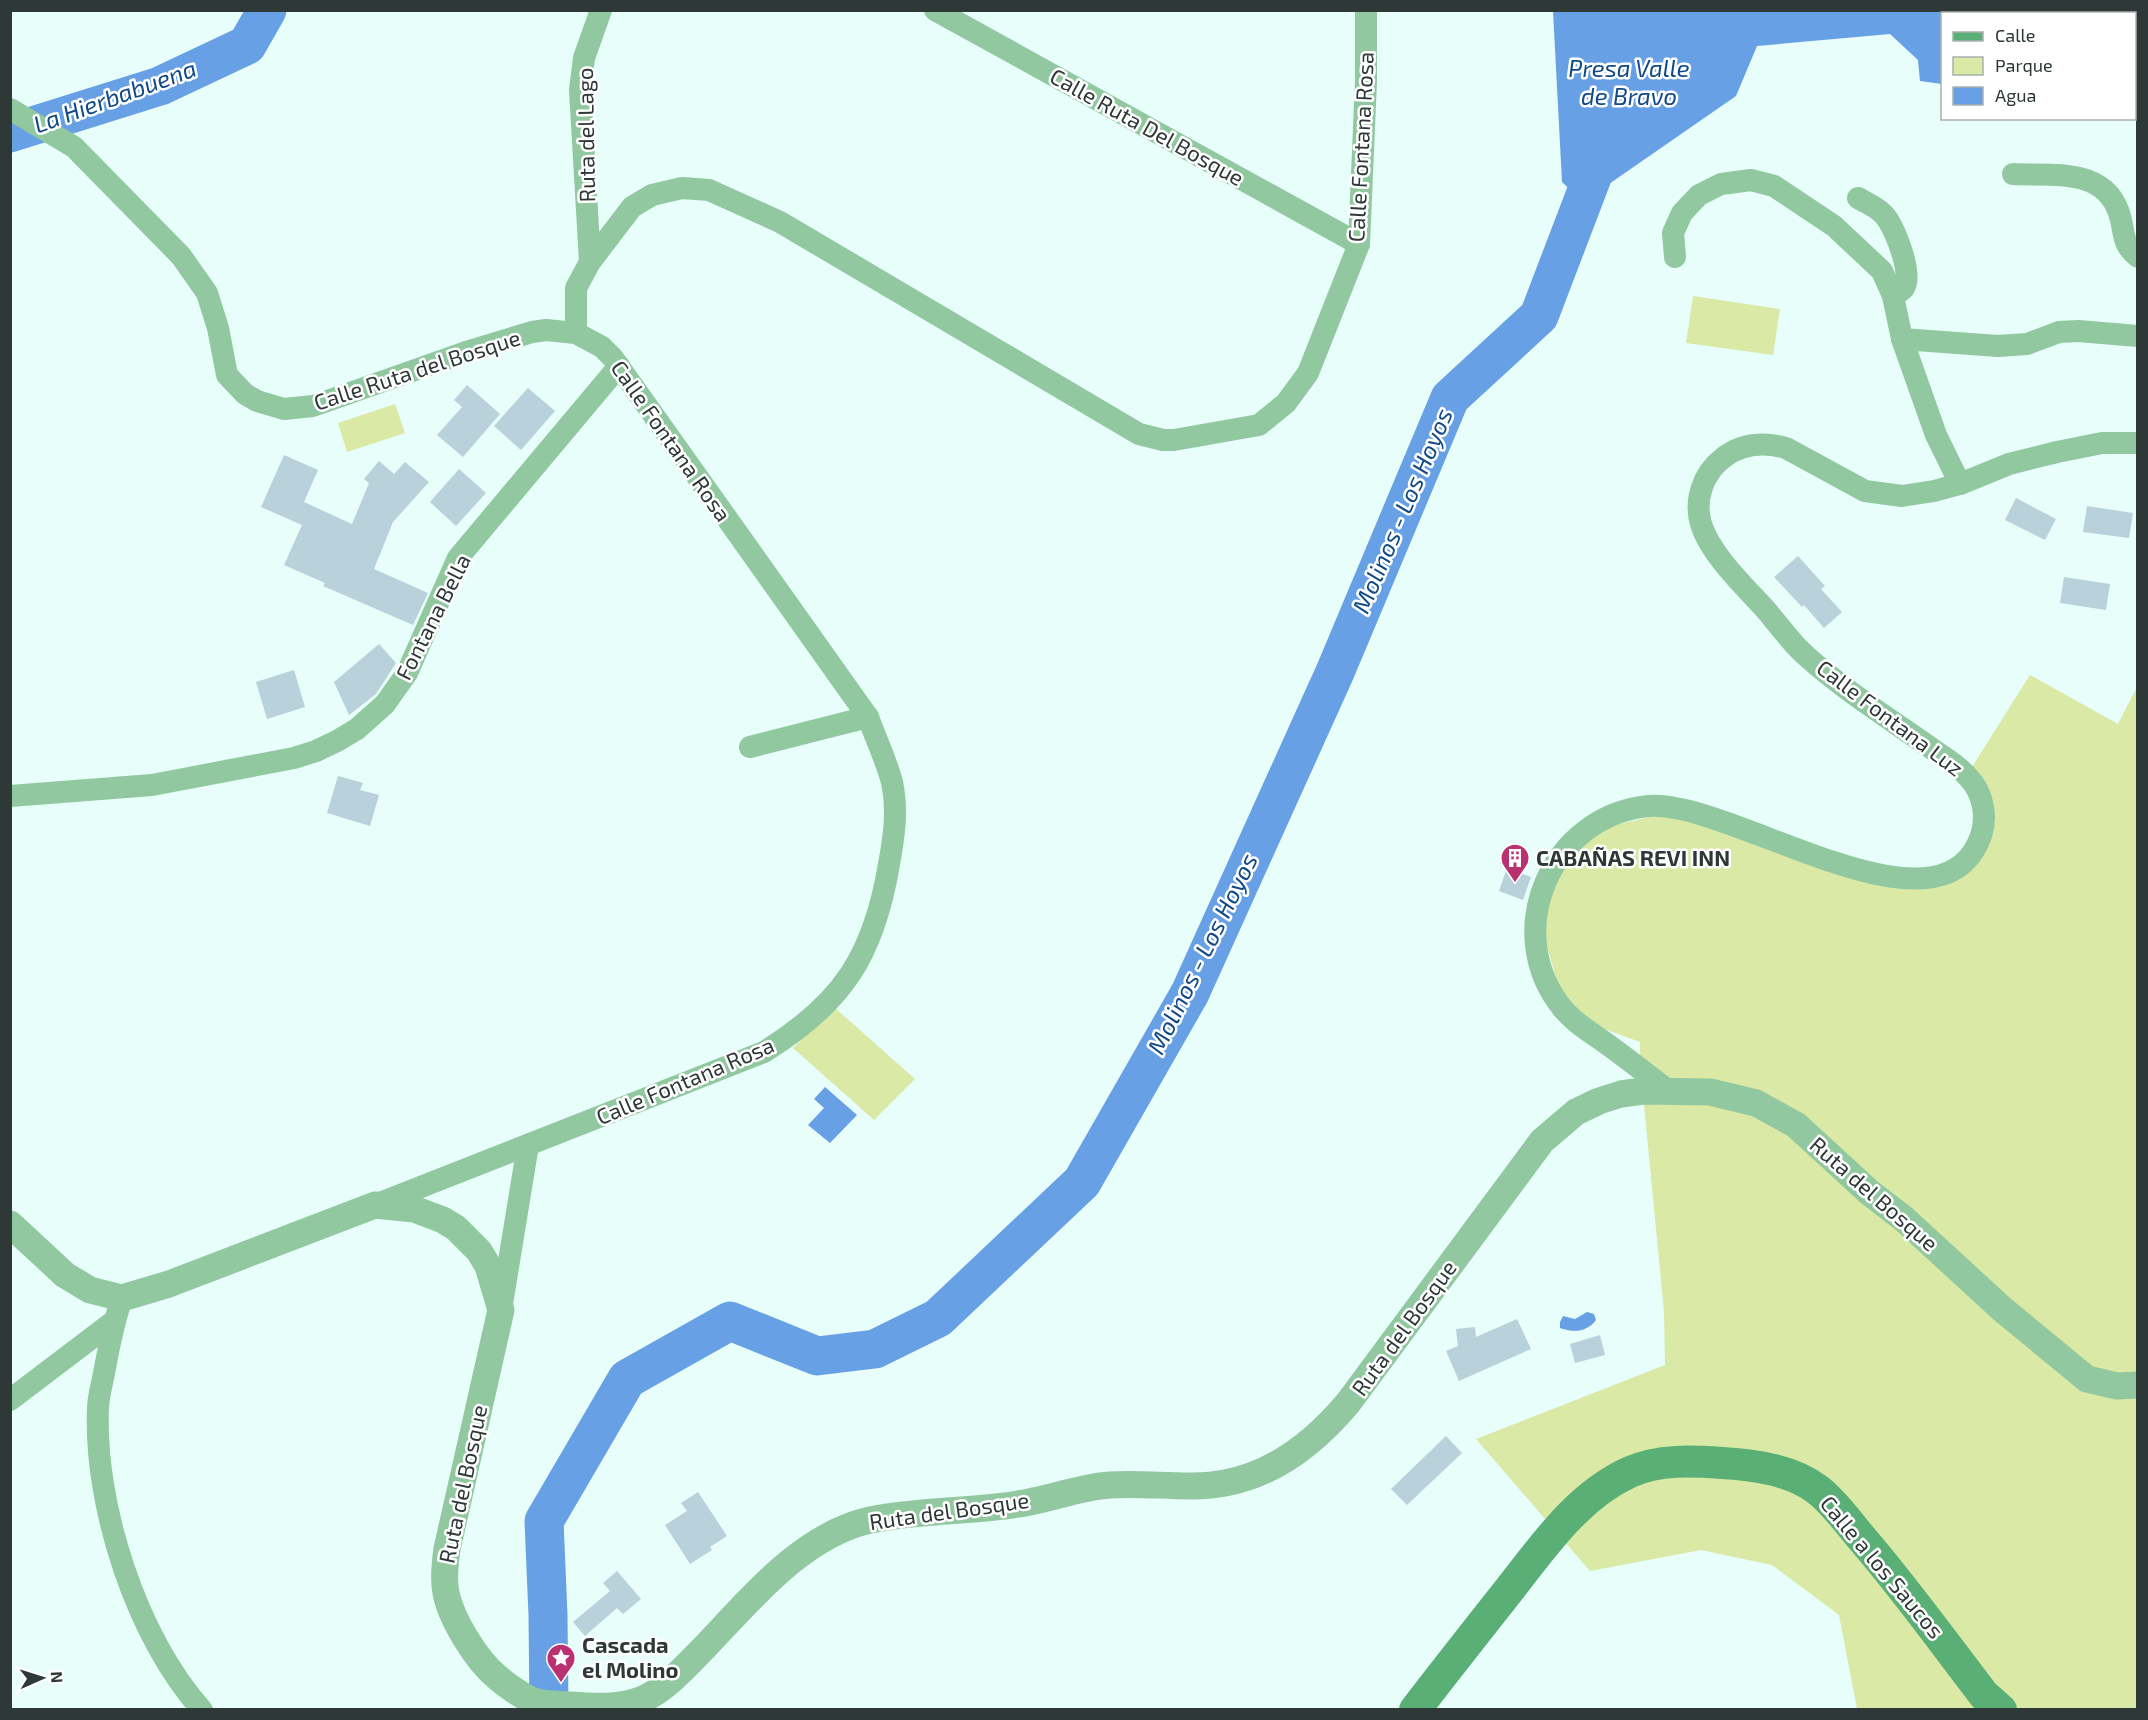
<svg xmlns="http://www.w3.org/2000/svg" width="2148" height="1720" font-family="'Exo 2',sans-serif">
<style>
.green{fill:#dae9a5}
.water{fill:#68a0e5}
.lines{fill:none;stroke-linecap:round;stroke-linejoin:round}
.river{stroke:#68a0e5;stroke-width:39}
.building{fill:#b8d1da}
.minor{stroke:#92c8a0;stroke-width:22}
.tertiary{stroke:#92c8a0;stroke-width:27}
.secondary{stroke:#59af75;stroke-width:32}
.labels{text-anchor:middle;stroke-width:5;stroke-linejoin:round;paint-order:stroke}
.street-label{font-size:22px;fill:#2d3837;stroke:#fff}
.poi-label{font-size:22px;font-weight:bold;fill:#2d3837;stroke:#fff;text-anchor:start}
.water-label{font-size:24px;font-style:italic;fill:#104987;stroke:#fff}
</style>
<rect width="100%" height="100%" fill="#e7fefb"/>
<g class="green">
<path d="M1693 296 1780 309 1773 355 1686 343Z"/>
<path d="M395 404 405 433 347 452 338 423Z"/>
<path d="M2030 675 2118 724 2137 687V1709H1857L1839 1615 1772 1565 1701 1550 1590 1571 1476 1439 1665 1365 1664 1312 1640 1063V1042L1604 1029 1581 1014 1558 985 1543 932 1554 878 1601 828 1668 813 1857 878 1975 862 1972 767Z"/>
<path d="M834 1007 915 1079 874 1120 793 1048Z"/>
</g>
<g class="water">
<path d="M1553 11H2137V98L2134 96V14H1942V84L1920 81 1918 60 1890 34 1757 46 1736 96 1583 202 1562 182Z"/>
<path d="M825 1087 857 1115 830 1143 808 1125 824 1108 814 1099Z"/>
<path d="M1587 1312 1594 1314 1596 1320C1587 1332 1574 1333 1560 1328V1322L1563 1316 1575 1319Z"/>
</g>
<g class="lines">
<g class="river">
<path d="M10 133 160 86 247 45 267 10"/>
<path d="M549 1710 548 1615 544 1521 627 1379 730 1321 817 1356 875 1349 938 1318 1082 1182 1190 993 1335 672 1450 398 1539 316 1602 151"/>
</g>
</g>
<g class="building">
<path d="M467 385 500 414 463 457 437 435 462 407 454 400Z"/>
<path d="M528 388 555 411 521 450 494 426Z"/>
<path d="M284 455 318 470 304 502 352 524 369 483 364 479 379 461 394 474 405 462 429 482 393 522 374 569 428 593 413 625 323 586 325 583 284 565 302 525 261 507Z"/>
<path d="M459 469 486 493 456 526 430 502Z"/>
<path d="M2016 498 2056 519 2045 540 2005 520Z"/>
<path d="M2087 506 2133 513 2129 538 2083 532Z"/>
<path d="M1798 556 1825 586 1821 589 1842 612 1824 628 1804 605 1802 607 1774 577Z"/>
<path d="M2064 577 2110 584 2106 610 2060 603Z"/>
<path d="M379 644 396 663 376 694 349 715 334 682Z"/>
<path d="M294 670 305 707 267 719 256 682Z"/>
<path d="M338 776 363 783 360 790 379 795 370 826 327 813Z"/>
<path d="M1507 868 1531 877 1523 900 1499 891Z"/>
<path d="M1517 1319 1531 1349 1459 1381 1446 1351 1458 1346 1456 1329 1475 1327 1476 1337Z"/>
<path d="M1600 1335 1605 1355 1575 1363 1570 1344Z"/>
<path d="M1446 1436 1462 1453 1407 1505 1391 1489Z"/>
<path d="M698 1492 727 1536 710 1547 712 1550 690 1564 665 1525 687 1511 681 1503Z"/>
<path d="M617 1571 641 1599 623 1614 617 1608 585 1636 573 1622 610 1591 603 1583Z"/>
</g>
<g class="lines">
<g class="minor">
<path d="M935 10 1359 244"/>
<path d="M10 109 74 147 181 256 207 293 218 328 227 375 245 394 257 401 284 409 313 406 466 352 532 332 546 330 576 333 602 347 613 358 868 717C876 739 886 760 892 782 898 810 894 837 889 864 874 955 843 1003 764 1052L375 1205"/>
<path d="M2013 174C2056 176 2109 167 2121 220 2125 237 2123 245 2138 257"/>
<path d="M1858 198C1869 204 1881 209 1888 220 1896 233 1913 274 1904 288 1902 291 1897 293 1893 296"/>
<path d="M1675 257 1673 233 1682 213 1699 195 1721 184 1751 180 1774 186 1834 226 1882 271 1893 296 1902 339 1936 435 1960 484"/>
<path d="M590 262 580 90 584 58 601 10"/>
<path d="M576 333V288L590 262 632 207 652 195 682 188 709 190 780 222 1139 434 1163 440H1174L1259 425 1286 403 1308 373 1359 244 1366 81V10"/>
<path d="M1902 339 1998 346 2027 344 2059 332 2078 331 2138 336"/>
<path d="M750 747 868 717"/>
<path d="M10 796 152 785 294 758 316 751 337 741 357 729 385 704 407 673 458 558 619 366"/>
<path d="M1670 1092C1647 1074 1624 1056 1600 1039 1587 1030 1574 1022 1563 1009 1500 932 1551 815 1649 806 1727 800 1919 934 1973 852 1982 838 1986 823 1983 807 1981 796 1976 785 1968 777 1958 765 1943 757 1931 748 1904 729 1875 710 1848 690 1831 677 1811 662 1796 646 1786 635 1776 622 1766 610 1745 587 1710 554 1701 524 1694 500 1703 473 1723 458 1742 443 1764 442 1786 448L1865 491 1902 496 1934 491 1960 484 2009 464 2057 452 2102 443H2138"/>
<path d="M122 1298C113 1323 109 1347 104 1373 102 1385 98 1397 98 1409 94 1506 137 1638 202 1710"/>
<path d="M501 1310 528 1145"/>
<path d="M10 1400 114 1321"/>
</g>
<path class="tertiary" d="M10 1224 65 1275 90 1290 122 1298 169 1284 375 1205 414 1209 443 1220 456 1228 479 1251 488 1266 501 1310 447 1549C445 1563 443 1579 446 1593 451 1619 477 1661 497 1677 505 1684 524 1698 534 1701 545 1705 560 1704 572 1705 595 1707 621 1708 643 1699 663 1691 683 1669 698 1654 747 1604 799 1536 870 1520 918 1510 969 1512 1018 1504 1048 1500 1079 1487 1110 1485 1147 1482 1189 1490 1225 1483 1275 1474 1316 1441 1348 1403L1542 1141 1576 1112 1599 1101 1621 1094 1643 1091 1710 1092 1756 1103 1796 1125 1869 1192 1904 1219 2002 1309 2087 1379 2117 1386 2138 1385"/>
<path class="secondary" d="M1415 1710C1445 1671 1475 1633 1505 1595 1541 1550 1575 1497 1630 1472 1660 1459 1691 1461 1723 1463 1755 1465 1792 1470 1818 1490 1836 1504 1849 1524 1864 1541 1906 1590 1944 1643 1984 1695L2001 1710"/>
</g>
<defs>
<g id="building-pin" transform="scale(1.5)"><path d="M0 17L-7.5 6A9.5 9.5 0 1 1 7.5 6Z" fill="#b93171" stroke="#fff"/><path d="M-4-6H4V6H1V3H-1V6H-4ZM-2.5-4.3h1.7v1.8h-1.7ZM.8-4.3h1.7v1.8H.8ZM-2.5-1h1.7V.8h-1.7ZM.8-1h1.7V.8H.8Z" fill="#fff"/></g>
<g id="sight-pin" transform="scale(1.5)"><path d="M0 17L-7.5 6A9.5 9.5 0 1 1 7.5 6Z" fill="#b93171" stroke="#fff"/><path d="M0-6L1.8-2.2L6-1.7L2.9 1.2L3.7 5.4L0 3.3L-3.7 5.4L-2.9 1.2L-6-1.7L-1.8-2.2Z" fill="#fff"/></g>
</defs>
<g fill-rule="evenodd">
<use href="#building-pin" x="1515" y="858"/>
<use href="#sight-pin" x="561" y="1658"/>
</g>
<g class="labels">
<g class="street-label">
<text transform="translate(1147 127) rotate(29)" y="8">Calle Ruta Del Bosque</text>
<text transform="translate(586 135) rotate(-91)" y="8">Ruta del Lago</text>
<text transform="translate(1361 147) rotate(-87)" y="8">Calle Fontana Rosa</text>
<text transform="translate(417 370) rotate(-18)" y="8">Calle Ruta del Bosque</text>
<text transform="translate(671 441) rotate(55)" y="8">Calle Fontana Rosa</text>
<text transform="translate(433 617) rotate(-63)" y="8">Fontana Bella</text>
<text transform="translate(1890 718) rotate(37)" y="8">Calle Fontana Luz</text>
<text transform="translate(685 1081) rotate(-23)" y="8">Calle Fontana Rosa</text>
<text transform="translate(1874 1194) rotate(41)" y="8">Ruta del Bosque</text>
<text transform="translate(1404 1328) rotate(-54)" y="8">Ruta del Bosque</text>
<text transform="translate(463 1484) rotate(-78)" y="8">Ruta del Bosque</text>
<text transform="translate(949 1511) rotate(-8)" y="8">Ruta del Bosque</text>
<text transform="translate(1882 1567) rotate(50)" y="8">Calle a los Saucos</text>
</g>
<g class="poi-label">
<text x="1536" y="866">CABAÑAS REVI INN</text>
<text x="582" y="1653">Cascada<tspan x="582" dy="25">el Molino</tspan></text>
</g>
<g class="water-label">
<text x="1629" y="77">Presa Valle<tspan x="1629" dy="28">de Bravo</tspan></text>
<text transform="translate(115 97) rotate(-20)" y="8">La Hierbabuena</text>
<text transform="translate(1403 511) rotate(-67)" y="8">Molinos - Los Hoyos</text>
<text transform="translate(1203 954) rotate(-64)" y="8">Molinos - Los Hoyos</text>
</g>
</g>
<rect width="2148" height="1720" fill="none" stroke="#2d3837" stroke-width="24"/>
<rect x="1941" y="12" width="195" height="108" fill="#ffffff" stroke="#abafaf" stroke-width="1.5"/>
<rect x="1953" y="32" width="30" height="9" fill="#59af75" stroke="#abafaf" stroke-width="1.5"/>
<text x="1995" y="42" font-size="18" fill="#2d3837">Calle</text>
<rect x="1953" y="57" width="30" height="18" fill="#dae9a5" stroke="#abafaf" stroke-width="1.5"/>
<text x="1995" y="72" font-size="18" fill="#2d3837">Parque</text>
<rect x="1953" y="87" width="30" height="18" fill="#68a0e5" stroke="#abafaf" stroke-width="1.5"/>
<text x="1995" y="102" font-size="18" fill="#2d3837">Agua</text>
<g transform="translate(42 1678) rotate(87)" stroke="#ffffff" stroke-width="4.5" paint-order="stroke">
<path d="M0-4.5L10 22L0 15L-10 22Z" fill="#2d3837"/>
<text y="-9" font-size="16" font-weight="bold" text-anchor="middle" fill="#2d3837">N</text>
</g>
</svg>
